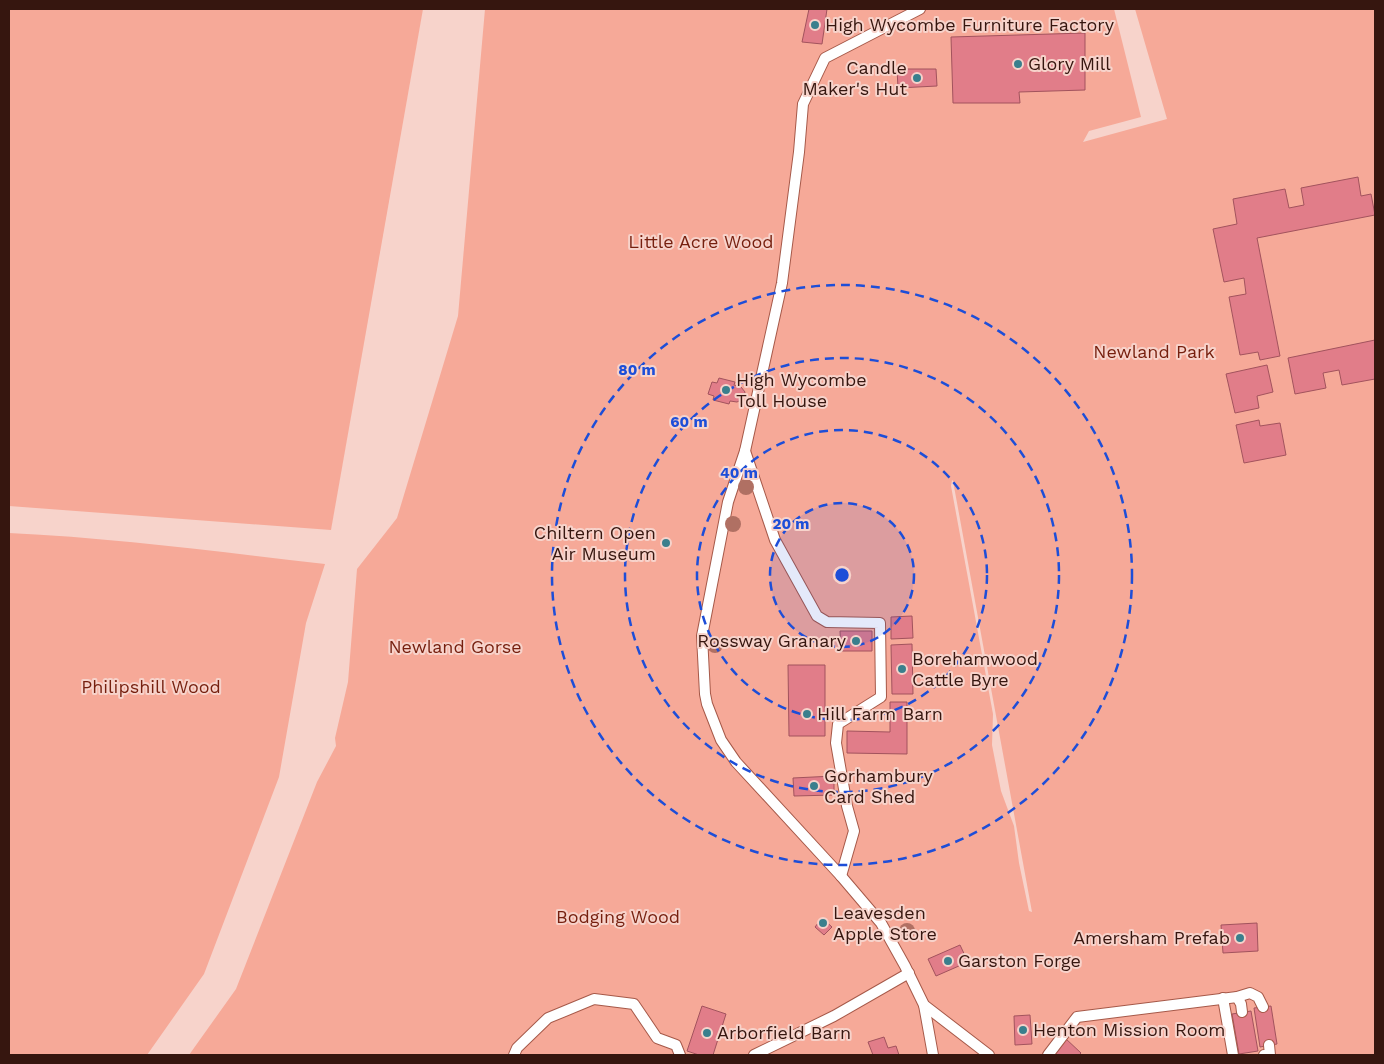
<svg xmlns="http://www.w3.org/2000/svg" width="1384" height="1064" font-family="'Work Sans',sans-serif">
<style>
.green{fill:#f6a998;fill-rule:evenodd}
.building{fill:#e17d89;stroke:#a2535d}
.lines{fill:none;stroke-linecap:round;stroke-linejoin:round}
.service-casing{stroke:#a65949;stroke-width:12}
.service{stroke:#fff;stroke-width:10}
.tree{fill:#b07063}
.ring{fill:none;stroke:#1d4ed8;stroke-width:2.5;stroke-dasharray:9 6}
.poi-dot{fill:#3a7f8d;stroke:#f7d3cb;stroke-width:2}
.labels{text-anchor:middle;stroke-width:4;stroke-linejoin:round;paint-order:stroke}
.poi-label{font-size:18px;fill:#36160f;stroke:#f7d3cb;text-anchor:start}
.park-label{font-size:18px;fill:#761f0e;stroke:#f7d3cb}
.centre{fill:#1d4ed8;stroke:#f7d3cb;stroke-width:2.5}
.ring-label{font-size:15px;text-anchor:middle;font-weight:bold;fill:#1d4ed8;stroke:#f7d3cb;stroke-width:4;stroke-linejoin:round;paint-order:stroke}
</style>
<rect width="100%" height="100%" fill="#f7d3cb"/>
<g class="green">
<path d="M9 9H423L331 530 9 506Z"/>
<path d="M485 9H1114L1141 117 1089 131 1083 142 1167 119 1135 9H1375V1055H189L236 989 317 782 336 746 335 738 348 682 357 569 397 518 458 316ZM952 480 953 481 1032 912 1029 911 1019 863 1014 826 1001 791 992 745 993 714 951 486Z"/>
<path d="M9 533C115 538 220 552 325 564L306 623 279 777 204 974 147 1055H9Z"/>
</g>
<g class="building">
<path d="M809 9H827L822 44 802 42Z"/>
<path d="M1085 33V90L1019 92 1020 103H953L951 37Z"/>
<path d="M897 69H936L937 86 898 88Z"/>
<path d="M1358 177 1361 196 1371 194 1375 215 1257 238 1280 356 1260 360 1258 352 1240 355 1229 297 1246 294 1244 278 1224 282 1213 229 1237 224 1233 199 1285 189 1289 208 1304 205 1301 188Z"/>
<path d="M1375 340V379L1342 385 1339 370 1323 373 1326 388 1295 394 1288 358Z"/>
<path d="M1267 365 1273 392 1257 396 1259 408 1235 413 1226 374Z"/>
<path d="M719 378 735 382 734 385 741 387 745 392 743 399 737 402 730 401 729 404 713 400 714 396 708 394 712 382 717 383Z"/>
<path d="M1259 420 1260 426 1280 423 1286 455 1244 463 1236 425Z"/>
<path d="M912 616 913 638 891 639V617Z"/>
<path d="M840 631H872V651H841Z"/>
<path d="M912 644 913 694H892L891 645Z"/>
<path d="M788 665H825V736H789Z"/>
<path d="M890 702H907V754L847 753V731L890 732Z"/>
<path d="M834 776V795L794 796 793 778Z"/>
<path d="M822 918 832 927 824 935 815 927Z"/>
<path d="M1257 923 1258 951 1223 953 1221 925Z"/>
<path d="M960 945 968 962 936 976 928 959Z"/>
<path d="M702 1006 726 1014 713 1055H699L687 1051Z"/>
<path d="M1271 1006 1277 1044 1260 1047 1254 1008Z"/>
<path d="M1251 1011 1258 1051 1239 1054 1232 1014Z"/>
<path d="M1030 1015 1032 1044 1015 1045 1014 1016Z"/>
<path d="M884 1037 888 1048 896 1046 899 1055H873L868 1042Z"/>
<path d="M1065 1038 1081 1053 1079 1055H1051Z"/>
</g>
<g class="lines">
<g class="service-casing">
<g id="service">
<path d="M920 9 825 58 803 104 799 152 782 283 745 451 728 502 702 636 705 694 707 704 721 740 736 762 841 876 881 923 905 966 924 1005 989 1055"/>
<path d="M745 451 775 540 817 616 827 622 880 623 881 697 838 724 836 743 847 806 854 831 841 876"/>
<path d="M1237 997 1241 1004 1242 1012"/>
<path d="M1223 998 1233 1055"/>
<path d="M924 1005 933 1055"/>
<path d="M514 1055 517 1048 548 1018 594 999 634 1004 657 1038 676 1045 680 1055"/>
<path d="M754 1055 834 1016 909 973"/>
<path d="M1048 1055 1077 1017 1237 997 1250 993 1258 997 1263 1007"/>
<path d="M1264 1055H1270L1269 1045"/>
</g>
</g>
<use href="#service" class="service"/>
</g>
<g class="tree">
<circle cx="746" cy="487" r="8"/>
<circle cx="733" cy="524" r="8"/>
<circle cx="715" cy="645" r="8"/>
<circle cx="907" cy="931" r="8"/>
</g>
<circle cx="842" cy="575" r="72" fill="#1d4ed8" fill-opacity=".12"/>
<g class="ring">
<circle cx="842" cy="575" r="72"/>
<circle cx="842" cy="575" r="145"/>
<circle cx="842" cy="575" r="217"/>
<circle cx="842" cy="575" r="290"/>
</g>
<g class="poi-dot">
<circle cx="815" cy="25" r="5"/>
<circle cx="1018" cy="64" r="5"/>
<circle cx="917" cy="78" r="5"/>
<circle cx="726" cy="390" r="5"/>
<circle cx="666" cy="543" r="5"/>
<circle cx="856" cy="641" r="5"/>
<circle cx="902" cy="669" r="5"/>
<circle cx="807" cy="714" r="5"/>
<circle cx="814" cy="786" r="5"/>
<circle cx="823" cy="923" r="5"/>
<circle cx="1240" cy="938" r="5"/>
<circle cx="948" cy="961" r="5"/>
<circle cx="1023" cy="1030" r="5"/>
<circle cx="707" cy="1033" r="5"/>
</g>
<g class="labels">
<g class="poi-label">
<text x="825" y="31">High Wycombe Furniture Factory</text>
<text x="1028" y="70">Glory Mill</text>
<text x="907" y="74" text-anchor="end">Candle<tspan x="907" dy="21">Maker's Hut</tspan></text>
<text x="736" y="386">High Wycombe<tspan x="736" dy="21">Toll House</tspan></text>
<text x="656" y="539" text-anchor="end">Chiltern Open<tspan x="656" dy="21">Air Museum</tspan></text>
<text x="846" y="647" text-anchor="end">Rossway Granary</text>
<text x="912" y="665">Borehamwood<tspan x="912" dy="21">Cattle Byre</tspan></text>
<text x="817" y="720">Hill Farm Barn</text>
<text x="824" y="782">Gorhambury<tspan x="824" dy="21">Card Shed</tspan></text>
<text x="833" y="919">Leavesden<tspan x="833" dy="21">Apple Store</tspan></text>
<text x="1230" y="944" text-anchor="end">Amersham Prefab</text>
<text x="958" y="967">Garston Forge</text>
<text x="1033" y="1036">Henton Mission Room</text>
<text x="717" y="1039">Arborfield Barn</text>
</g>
<g class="park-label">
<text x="701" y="248">Little Acre Wood</text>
<text x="1154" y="358">Newland Park</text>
<text x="455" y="653">Newland Gorse</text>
<text x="151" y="693">Philipshill Wood</text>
<text x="618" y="923">Bodging Wood</text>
</g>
</g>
<circle cx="842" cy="575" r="8" class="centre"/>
<g class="ring-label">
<text x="637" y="375">80 m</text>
<text x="689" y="427">60 m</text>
<text x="739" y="478">40 m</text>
<text x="791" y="529">20 m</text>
</g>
<rect width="1384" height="1064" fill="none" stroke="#36160f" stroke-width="20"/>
</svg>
